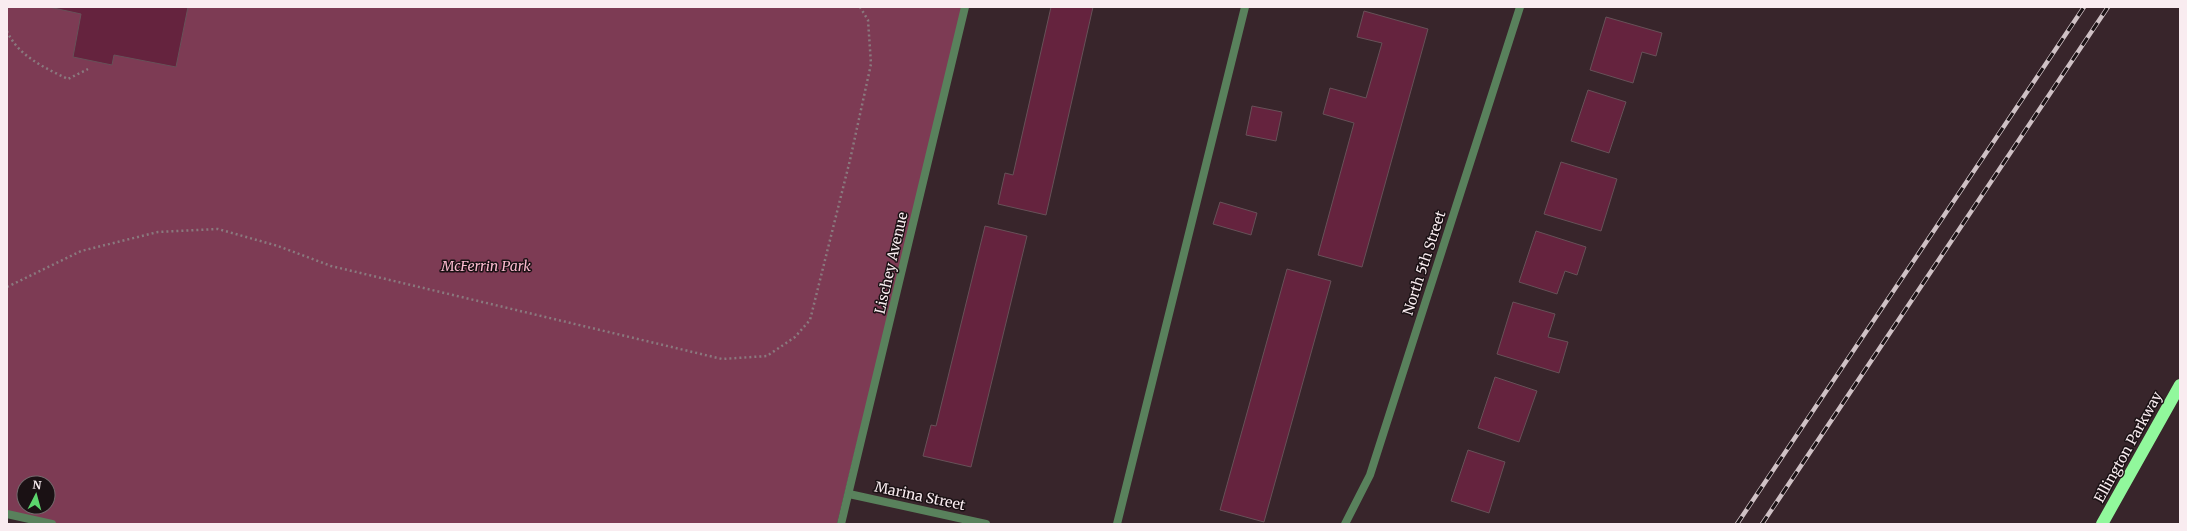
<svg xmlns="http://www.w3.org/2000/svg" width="2187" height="531" font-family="Merriweather,serif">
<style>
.green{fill:#7d3b54;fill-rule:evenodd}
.building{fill:#65233e;stroke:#675158}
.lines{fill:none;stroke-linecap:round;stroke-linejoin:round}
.path{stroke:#8a797e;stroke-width:2.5;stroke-dasharray:2 3;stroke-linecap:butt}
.service{stroke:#59815c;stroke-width:8}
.minor{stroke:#59815c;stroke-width:8}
.tertiary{stroke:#59815c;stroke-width:8}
.motorway{stroke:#91f89c;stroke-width:12}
.rail-casing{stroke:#cfc1c5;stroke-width:4.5}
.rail{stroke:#1a1114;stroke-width:3;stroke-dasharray:9;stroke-linecap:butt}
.labels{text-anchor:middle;stroke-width:3;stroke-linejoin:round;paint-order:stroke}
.street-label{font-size:14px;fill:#f9ecf0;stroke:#1a1114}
.park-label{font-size:14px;font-style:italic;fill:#f8b9cd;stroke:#1a1114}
</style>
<rect width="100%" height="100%" fill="#38252b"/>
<path class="green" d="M7 7H964L837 524H52L7 514ZM24 483H48V507H24Z"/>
<g class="building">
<path d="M49 7H188L176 67 114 55 112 65 73 57 81 14Z"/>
<path d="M1051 7H1093L1046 215 998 204 1005 173 1013 175Z"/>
<path d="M1364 11 1428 29 1362 267 1318 255 1354 123 1323 114 1330 88 1366 98 1382 43 1357 37Z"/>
<path d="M1606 17 1662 33 1656 56 1642 52 1633 83 1590 70Z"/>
<path d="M1588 90 1626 102 1609 153 1571 141Z"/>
<path d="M1252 106 1282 112 1276 141 1246 135Z"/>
<path d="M1561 162 1617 179 1601 231 1544 214Z"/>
<path d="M1220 202 1257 213 1251 235 1213 224Z"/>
<path d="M985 226 1027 236 971 467 923 456 931 425 936 426Z"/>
<path d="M1536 231 1586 247 1577 275 1565 271 1557 294 1519 282Z"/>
<path d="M1287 269 1331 281 1264 522 1220 510Z"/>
<path d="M1513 302 1555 314 1548 337 1568 342 1559 373 1497 354Z"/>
<path d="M1495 377 1537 391 1519 442 1478 428Z"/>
<path d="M1468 450 1505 462 1489 513 1451 501Z"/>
</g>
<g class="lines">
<g class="path">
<path d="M7 31C18 56 45 68 68 79L88 69"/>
<path d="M7 287 81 251 158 232 218 229 278 246 331 266 722 359 767 356 795 337 810 320 850 160 871 64 868 20 860 7"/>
</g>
<path class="service" d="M1117 524 1245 7"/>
<g class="minor">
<path d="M849 494 986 524"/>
<path d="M7 514 52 524"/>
<path d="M1345 524 1370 475 1520 7"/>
</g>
<path class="tertiary" d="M841 524 965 7"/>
<path class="motorway" d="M2102 524 2180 385"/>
<g class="rail-casing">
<g id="rail">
<path d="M1737 524 2084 7"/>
<path d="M1762 524 2108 7"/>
</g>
</g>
<use href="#rail" class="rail"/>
</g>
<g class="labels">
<g class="street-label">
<text transform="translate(891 263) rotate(-77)" y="5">Lischey Avenue</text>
<text transform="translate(1424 263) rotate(-72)" y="5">North 5th Street</text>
<text transform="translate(2128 447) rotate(-61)" y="5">Ellington Parkway</text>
<text transform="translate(920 496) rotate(12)" y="5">Marina Street</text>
</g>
<g class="park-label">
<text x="486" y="271">McFerrin Park</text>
</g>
</g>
<rect width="2187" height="531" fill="none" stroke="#f9ecf0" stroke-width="16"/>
<g transform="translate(36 495) rotate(6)"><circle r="19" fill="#1a1114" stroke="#73696c"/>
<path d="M0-3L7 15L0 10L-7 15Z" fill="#5cd56d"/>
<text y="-6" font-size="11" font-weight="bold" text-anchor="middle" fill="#f9ecf0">N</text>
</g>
</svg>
